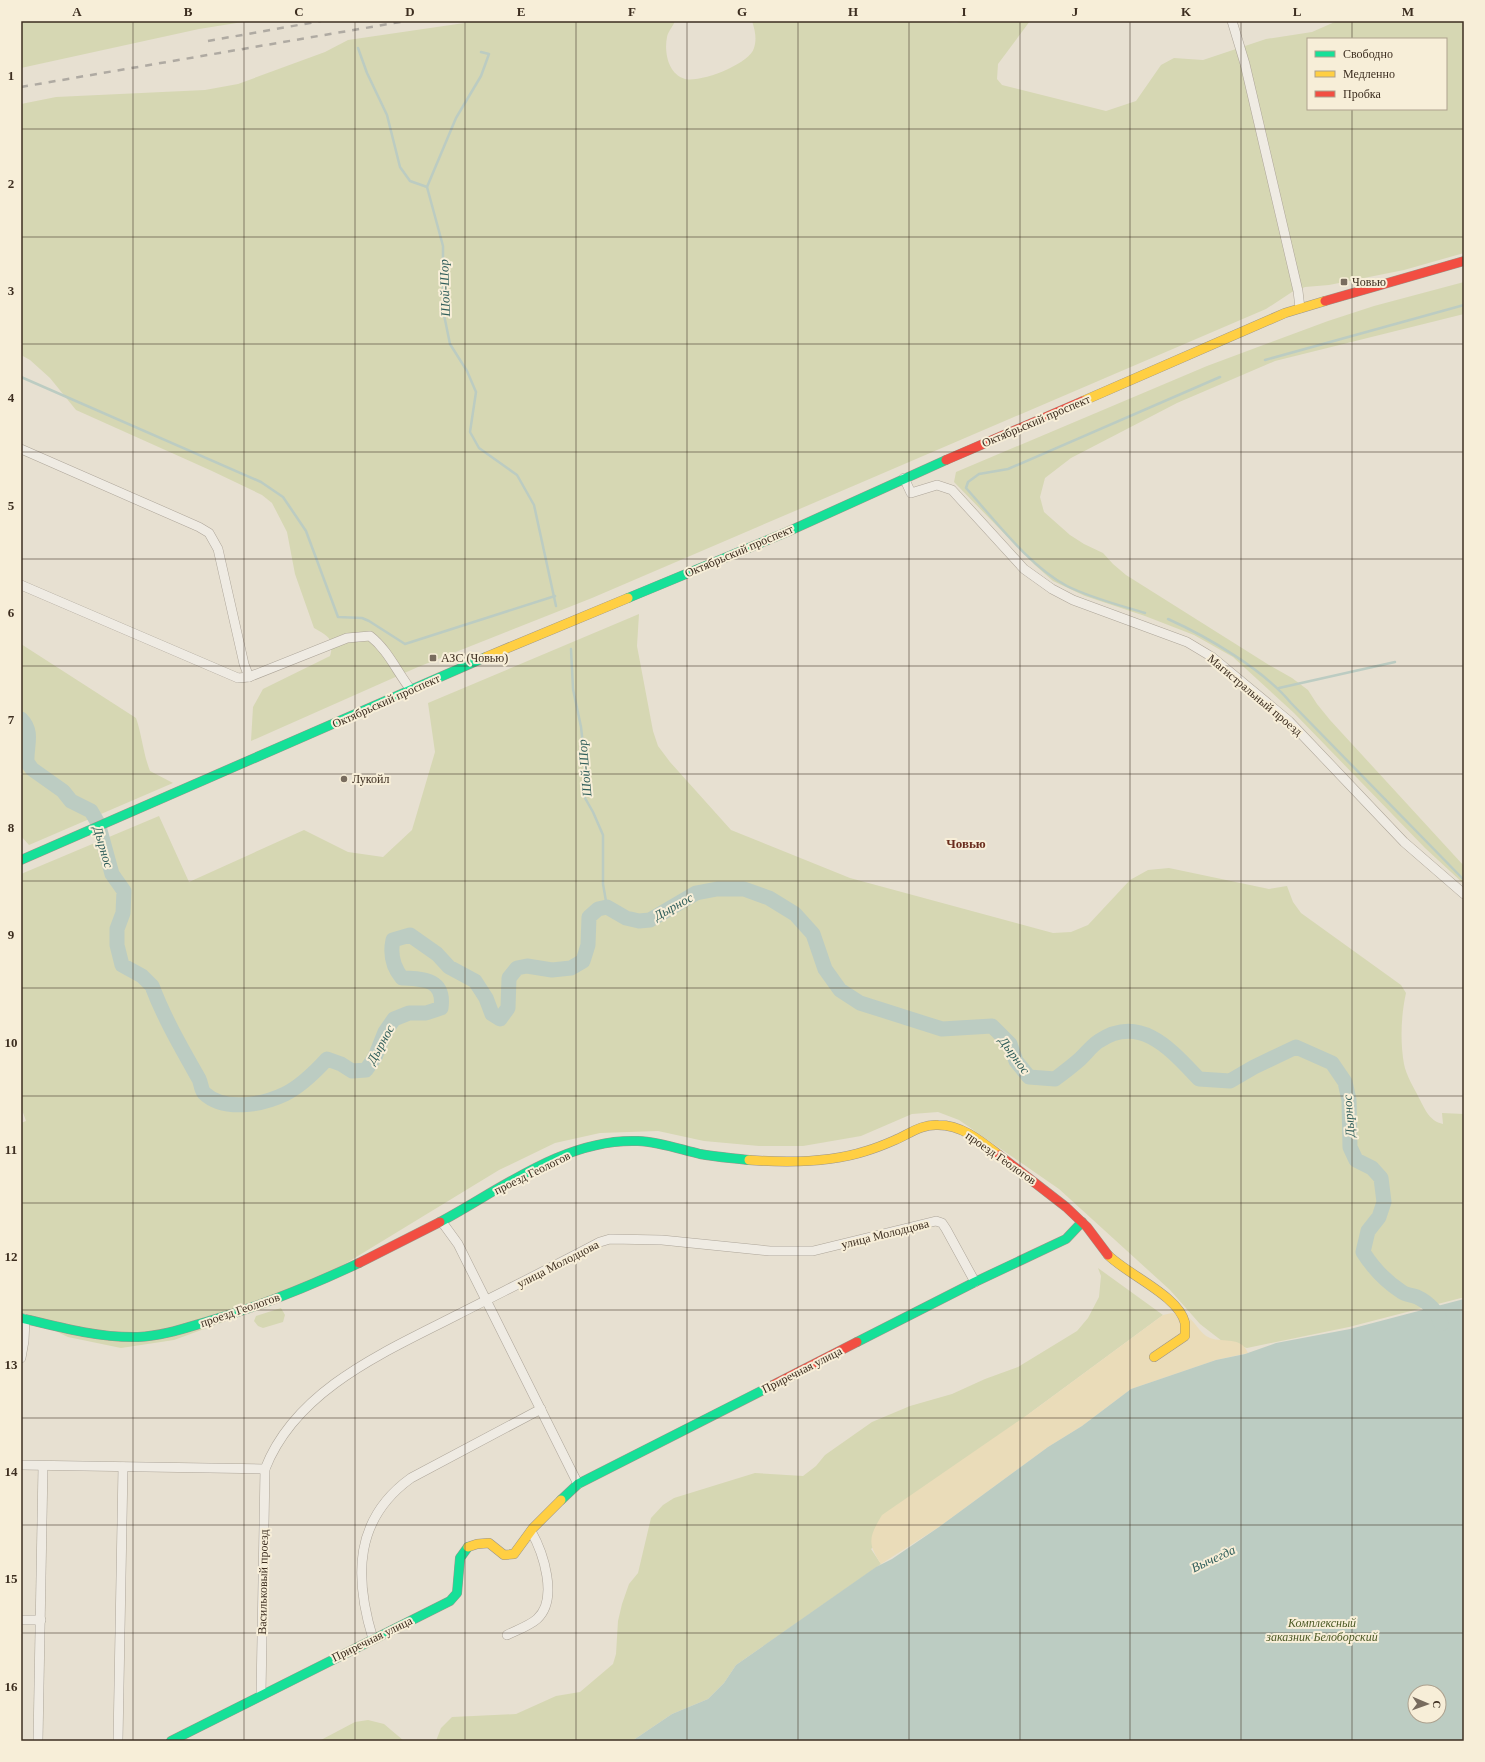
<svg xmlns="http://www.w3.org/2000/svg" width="1485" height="1762" font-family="'Times New Roman',serif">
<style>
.green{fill:#d6d7b3;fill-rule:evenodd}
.sand{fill:#eadcb9}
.water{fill:#bcccc2;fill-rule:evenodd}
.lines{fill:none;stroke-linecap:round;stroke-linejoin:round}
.stream{stroke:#bcccc2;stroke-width:2.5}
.river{stroke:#bcccc2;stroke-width:15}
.street-casing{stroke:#ada599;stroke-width:10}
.fast-casing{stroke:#9c958a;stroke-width:10}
.slow-casing{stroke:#9c958a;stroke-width:10}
.jam-casing{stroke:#9c958a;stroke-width:10}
.street{stroke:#efebe3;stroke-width:9}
.fast{stroke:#16e098;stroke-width:9}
.slow{stroke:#ffcf43;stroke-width:9}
.jam{stroke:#f24e42;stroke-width:9}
.rail{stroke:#afaaa2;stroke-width:2.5;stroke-dasharray:7 7;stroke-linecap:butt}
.grid{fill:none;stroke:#3d2e20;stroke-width:1;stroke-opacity:0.55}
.poi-dot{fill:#786c5e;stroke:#f7eed8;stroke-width:1.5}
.labels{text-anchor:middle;stroke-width:4;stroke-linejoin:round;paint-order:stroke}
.poi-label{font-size:12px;fill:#3d2e20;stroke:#f7eed8;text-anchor:start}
.street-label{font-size:12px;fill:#3d2e20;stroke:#f7eed8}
.park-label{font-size:12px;font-style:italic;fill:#4d5a26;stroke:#f7eed8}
.water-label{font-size:13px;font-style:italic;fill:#2f5d5a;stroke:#f7eed8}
.neighbourhood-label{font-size:13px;font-weight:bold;fill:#6b2e1e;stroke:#f7eed8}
.neatline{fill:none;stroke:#3d2e20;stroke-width:1.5}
.grid-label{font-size:13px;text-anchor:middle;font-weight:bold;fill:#3d2e20}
</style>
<rect width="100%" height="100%" fill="#e7e0d1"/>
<g class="green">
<path d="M21 21H249L199 29 21 68Z"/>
<path d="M478 21H675C673 26 668 32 667 37 664 52 668 74 685 79 700 83 750 64 754 48 757 39 755 30 752 21H937L956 23 964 21H1030L998 64 997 79 1002 85 1106 111 1136 101 1161 65 1174 58 1203 60 1266 39 1312 32 1337 21H1464V253L1404 270 1329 285 1305 287 1292 292 1266 309 592 598 418 667 251 741 253 707 263 689 330 656C335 639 328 636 314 628L295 574 287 532 272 503 262 495 212 471 76 410 50 378 30 360 21 355V104L56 97 205 90 238 84 325 52 348 40ZM1308 39H1446V109H1308Z"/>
<path d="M1464 282V314L1275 361 1177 403 1071 458 1045 478 1040 497 1044 512 1070 535 1084 544 1103 553 1113 564 1126 575 1269 665 1292 678 1308 690 1317 704 1330 720 1464 866V884L1425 848 1294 713 1233 657 1194 635 1145 616 1085 596 1053 581 1035 565 954 482 956 472 1207 366 1328 321 1374 306Z"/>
<path d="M639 614 637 646 653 731 658 746 670 762 731 830 850 878 1053 933 1071 932 1088 925 1130 880 1148 870 1169 868 1269 889 1287 886 1293 902 1301 913 1401 985 1406 993C1401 1015 1400 1042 1404 1064 1406 1075 1414 1088 1419 1098 1425 1109 1429 1121 1443 1124L1442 1113 1464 1114V1299L1461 1298 1349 1327 1247 1348 1222 1341 1200 1324 1170 1290 1059 1189 959 1120 938 1112 912 1114 861 1136 803 1146H759L704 1141 658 1131 600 1133 555 1143 499 1170 289 1298 174 1340 121 1348 68 1337 47 1327 21 1321V1123L26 1121 21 1107V874L159 816 189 882 304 830 348 852 383 857 412 830 435 752 428 703Z"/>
<path d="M21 644 136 718C142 735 143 753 150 771L173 783 29 845 21 836Z"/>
<path d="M1098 1268 1163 1315 1030 1413 871 1549 881 1564 736 1665 724 1683 708 1699 672 1714 632 1741H436L441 1728 452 1717 516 1714 556 1696 580 1692 613 1664 616 1654 618 1621 622 1604 629 1584 638 1573 651 1518 663 1505 674 1498 755 1473 803 1476 816 1466 825 1455 872 1422 910 1406 952 1394 985 1379 1018 1367 1077 1331 1088 1318 1099 1297 1101 1276Z"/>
<path d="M281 1308 285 1315 283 1322 263 1328 258 1326 254 1321 256 1316Z"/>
<path d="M368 1720 384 1724 404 1741H319L355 1722Z"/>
</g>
<path class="sand" d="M1172 1313C1175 1314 1181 1313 1184 1315 1195 1319 1199 1334 1210 1338 1224 1343 1241 1336 1248 1353L1216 1360 1131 1389 1082 1426 1048 1447 939 1527 881 1564C867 1543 869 1537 882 1515L1030 1413 1163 1315Z"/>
<path class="water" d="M1464 1299V1741H632L672 1714 708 1699 724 1683 736 1665 876 1567 892 1559 939 1527 1048 1447 1082 1426 1131 1389 1216 1360 1245 1354 1276 1343 1350 1329ZM1415 1692H1439V1716H1415Z"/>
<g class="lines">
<g class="stream">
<path d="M358 48 367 73 387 115 400 167 410 181 427 187"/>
<path d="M481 52 489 54 481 76 456 118 427 187 443 246V310L450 344 467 371 476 392 470 432 479 448 517 475 534 505 556 606"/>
<path d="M1265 360 1464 305"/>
<path d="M21 377 261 482 283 497 306 531 338 617 362 618 369 621 405 644 555 596"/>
<path d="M1145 613C1119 605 1091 598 1067 586 1028 565 995 520 966 488L968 482 979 474 1008 469 1220 377"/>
<path d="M1168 619C1208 637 1264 670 1291 703L1464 880"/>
<path d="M571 649 573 689 581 727 584 754 585 798 593 812 603 835V884L607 907"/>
<path d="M1279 688 1395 662"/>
</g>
<path class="river" d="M21 719C34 732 26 746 27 762L32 769 63 791 71 801 91 811 98 823 112 874 124 891 123 913 117 929V945L122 965 142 976 152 986C164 1018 182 1049 199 1079 201 1083 201 1089 204 1093 224 1112 262 1105 285 1094 301 1086 316 1071 327 1059L341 1064 352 1071 366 1070 375 1057 385 1032 394 1019 409 1013H426L441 1008C445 979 424 979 402 978 393 967 390 954 393 940L410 935 437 954 449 967 475 981 486 998 492 1014 500 1019 508 1008 509 978 517 968 527 966 552 970 571 968 583 961 588 945 589 917 598 909 607 907 626 918 639 921 650 920 696 893 717 889H744L769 898 795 914 813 934 825 969 840 990 860 1003 942 1029 992 1026 1010 1044 1016 1061 1029 1077 1055 1079C1063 1073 1071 1067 1079 1060 1086 1054 1091 1046 1099 1041 1141 1013 1172 1051 1199 1079L1230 1081 1254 1067 1296 1047 1332 1063 1345 1082 1349 1100 1350 1147 1356 1160 1372 1168 1381 1178 1384 1202 1379 1217 1368 1231 1363 1252C1373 1268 1385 1281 1402 1292 1406 1295 1412 1295 1417 1297 1428 1302 1438 1312 1441 1324"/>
<g class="street-casing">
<g id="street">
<path d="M1232 21 1245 64 1298 291 1300 308"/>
<path d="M21 449 199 527 209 533 218 549 244 664 249 677"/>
<path d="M904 478 911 493 937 485 952 490 1024 569 1052 589 1073 600 1187 642 1212 657 1289 721 1404 842 1464 894"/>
<path d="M21 585 238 678 249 677 347 638 370 636C388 650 397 672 411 690"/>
<path d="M442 1222 458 1244 578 1484"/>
<path d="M21 1358 24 1341 25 1319"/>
<path d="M21 1465 265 1469"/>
<path d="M21 1620H41"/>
<path d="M507 1635C517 1630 529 1626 537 1619 559 1599 543 1552 531 1531"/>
<path d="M373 1639C354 1577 354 1519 411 1478L541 1409"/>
<path d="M261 1694 265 1469C296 1389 385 1352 457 1315 504 1291 553 1267 600 1242L610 1239 662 1240 770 1251H813L936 1221 942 1223 946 1229 975 1282"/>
<path d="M38 1741 43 1466"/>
<path d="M118 1741 123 1467"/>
</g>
</g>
<g class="fast-casing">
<g id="fast">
<path d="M628 598 787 532 946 460"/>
<path d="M21 860 486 657"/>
<path d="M440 1222C500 1190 565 1138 638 1141 660 1142 679 1149 700 1154 716 1157 733 1158 749 1160"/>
<path d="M21 1318C58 1327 99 1338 138 1337 163 1336 185 1328 209 1321 261 1306 310 1286 359 1263"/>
<path d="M857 1342 975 1282 1066 1239 1082 1222"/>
<path d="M561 1500 578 1484 773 1385"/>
<path d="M171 1741 450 1601 457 1593 460 1558 468 1547"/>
</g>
</g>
<g class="slow-casing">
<g id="slow">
<path d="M1083 401 1285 313 1325 301"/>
<path d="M486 657 628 598"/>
<path d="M749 1160C788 1163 829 1163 866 1151 876 1148 886 1144 895 1140 909 1134 922 1124 938 1125 962 1125 981 1141 999 1155"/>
<path d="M1108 1255C1128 1275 1179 1296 1185 1323 1185 1327 1185 1332 1185 1336L1154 1357"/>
<path d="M468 1547 477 1544 489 1543 504 1555 514 1554 533 1528 561 1500"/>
</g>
</g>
<g class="jam-casing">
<g id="jam">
<path d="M1325 301 1464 261"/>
<path d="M946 460 1083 401"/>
<path d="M999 1155 1066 1207 1087 1227 1108 1255"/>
<path d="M359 1263 440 1222"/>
<path d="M773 1385 857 1342"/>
</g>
</g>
<use href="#street" class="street"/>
<use href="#fast" class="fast"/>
<use href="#slow" class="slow"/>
<use href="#jam" class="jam"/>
<g class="rail">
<path d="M208 41 321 21"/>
<path d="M21 87 406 21"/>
</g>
</g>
<path class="grid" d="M133 21V1741M244 21V1741M355 21V1741M465 21V1741M576 21V1741M687 21V1741M798 21V1741M909 21V1741M1020 21V1741M1130 21V1741M1241 21V1741M1352 21V39M1352 109V1741M21 129H1464M21 237H1464M21 344H1464M21 452H1464M21 559H1464M21 666H1464M21 774H1464M21 881H1464M21 988H1464M21 1096H1464M21 1203H1464M21 1310H1464M21 1418H1464M21 1525H1464M21 1633H1464"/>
<g class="poi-dot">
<rect x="1340" y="278" width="8" height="8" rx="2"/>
<rect x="429" y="654" width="8" height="8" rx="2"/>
<circle cx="344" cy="779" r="4"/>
</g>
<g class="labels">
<g class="poi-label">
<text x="1352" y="286">Човью</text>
<text x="441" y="662">АЗС (Човью)</text>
<text x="352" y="783">Лукойл</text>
</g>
<g class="street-label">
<text transform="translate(1036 421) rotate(-23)" y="4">Октябрьский проспект</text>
<text transform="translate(739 551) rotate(-23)" y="4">Октябрьский проспект</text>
<text transform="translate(1255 695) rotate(40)" y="4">Магистральный проезд</text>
<text transform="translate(386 701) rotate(-24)" y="4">Октябрьский проспект</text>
<text transform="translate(1001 1158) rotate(35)" y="4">проезд Геологов</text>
<text transform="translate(532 1173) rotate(-26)" y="4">проезд Геологов</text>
<text transform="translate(885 1234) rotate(-14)" y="4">улица Молодцова</text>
<text transform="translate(558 1264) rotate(-27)" y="4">улица Молодцова</text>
<text transform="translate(240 1310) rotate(-19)" y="4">проезд Геологов</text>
<text transform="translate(802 1370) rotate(-27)" y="4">Приречная улица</text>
<text transform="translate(263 1582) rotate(-89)" y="4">Васильковый проезд</text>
<text transform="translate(372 1639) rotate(-26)" y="4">Приречная улица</text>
</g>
<g class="park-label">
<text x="1322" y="1627">Комплексный<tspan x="1322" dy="14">заказник Белоборский</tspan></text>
</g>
<g class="water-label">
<text transform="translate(444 288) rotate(-92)" y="5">Шой-Шор</text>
<text transform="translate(584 768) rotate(-95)" y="5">Шой-Шор</text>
<text transform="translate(104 847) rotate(74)" y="5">Дырнос</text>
<text transform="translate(673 906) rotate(-29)" y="5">Дырнос</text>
<text transform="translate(380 1044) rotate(-61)" y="5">Дырнос</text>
<text transform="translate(1015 1055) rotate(54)" y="5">Дырнос</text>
<text transform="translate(1348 1116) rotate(-94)" y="5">Дырнос</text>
<text transform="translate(1213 1558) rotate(-25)" y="5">Вычегда</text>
</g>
<g class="neighbourhood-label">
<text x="966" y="848">Човью</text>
</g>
</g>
<rect width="1485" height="1762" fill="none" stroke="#f7eed8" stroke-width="44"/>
<rect x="1307" y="38" width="140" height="72" fill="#f7eed8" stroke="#ada18e"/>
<rect x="1315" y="51" width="20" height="6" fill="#16e098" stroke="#ada18e"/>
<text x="1343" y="58" font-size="12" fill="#3d2e20">Свободно</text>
<rect x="1315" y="71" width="20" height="6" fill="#ffcf43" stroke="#ada18e"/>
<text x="1343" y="78" font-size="12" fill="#3d2e20">Медленно</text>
<rect x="1315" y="91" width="20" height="6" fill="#f24e42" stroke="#ada18e"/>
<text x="1343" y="98" font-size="12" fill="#3d2e20">Пробка</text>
<g transform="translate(1427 1704) rotate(92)"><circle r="19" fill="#f7eed8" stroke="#ada18e"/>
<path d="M0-3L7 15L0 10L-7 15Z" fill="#786c5e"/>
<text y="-6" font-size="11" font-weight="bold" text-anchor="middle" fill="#3d2e20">С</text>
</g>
<rect x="22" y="22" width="1441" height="1718" class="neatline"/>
<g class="grid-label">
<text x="77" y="16">A</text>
<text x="188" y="16">B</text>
<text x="299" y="16">C</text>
<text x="410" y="16">D</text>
<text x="521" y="16">E</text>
<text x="632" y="16">F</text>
<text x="742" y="16">G</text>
<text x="853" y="16">H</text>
<text x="964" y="16">I</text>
<text x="1075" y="16">J</text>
<text x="1186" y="16">K</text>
<text x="1297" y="16">L</text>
<text x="1408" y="16">M</text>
<text x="11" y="80">1</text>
<text x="11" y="188">2</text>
<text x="11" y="295">3</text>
<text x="11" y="402">4</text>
<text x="11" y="510">5</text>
<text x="11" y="617">6</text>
<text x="11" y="724">7</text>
<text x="11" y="832">8</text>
<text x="11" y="939">9</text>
<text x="11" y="1047">10</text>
<text x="11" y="1154">11</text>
<text x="11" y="1261">12</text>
<text x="11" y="1369">13</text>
<text x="11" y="1476">14</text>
<text x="11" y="1583">15</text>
<text x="11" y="1691">16</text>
</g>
</svg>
